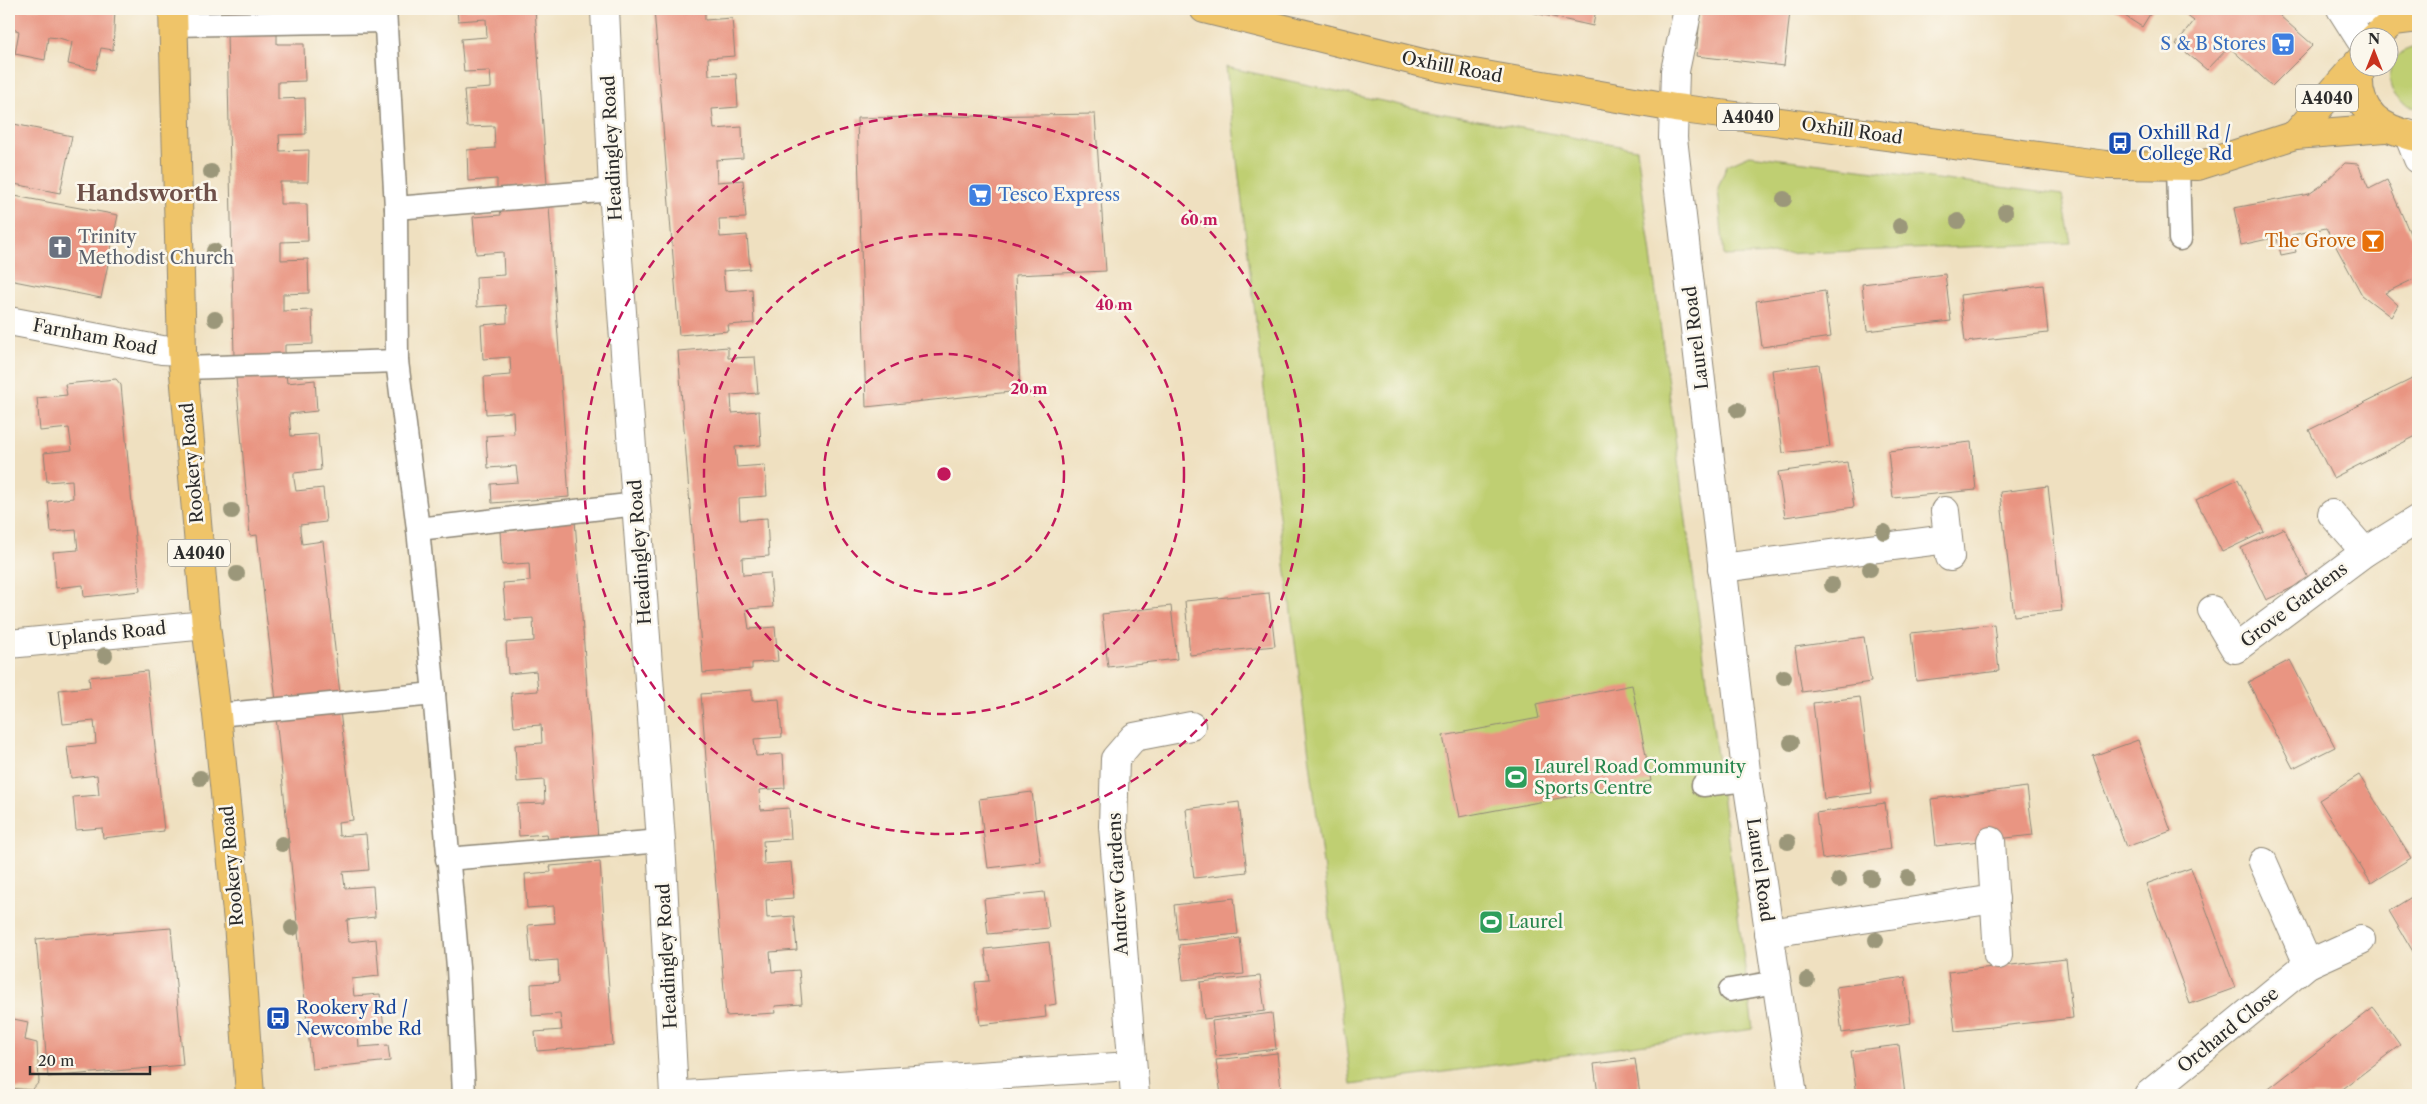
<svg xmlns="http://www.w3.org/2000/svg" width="2427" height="1104" font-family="'Libre Caslon Text',serif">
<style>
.green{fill:#bfcf72;stroke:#757d4e}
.building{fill:#e99582}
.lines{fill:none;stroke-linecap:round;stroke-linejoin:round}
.service-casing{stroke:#8d8676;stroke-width:25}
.minor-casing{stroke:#8d8676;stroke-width:30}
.tertiary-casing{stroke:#8d8676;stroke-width:30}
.primary-casing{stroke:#8d8676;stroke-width:30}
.service{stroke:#fff;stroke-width:22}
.minor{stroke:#fff;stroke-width:28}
.tertiary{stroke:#fff;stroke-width:28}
.primary{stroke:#efc469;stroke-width:28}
.tree{fill:#9b977a}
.ring{fill:none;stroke:#c2185b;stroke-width:2.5;stroke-dasharray:9 6}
.labels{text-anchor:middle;stroke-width:5;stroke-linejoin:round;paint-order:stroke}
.shield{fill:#fbf7ec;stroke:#696865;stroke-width:1}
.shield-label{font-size:16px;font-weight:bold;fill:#2b2b2b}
.shop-label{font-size:18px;fill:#366cbe;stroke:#fbf7ec;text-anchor:end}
.street-label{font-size:18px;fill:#2b2b2b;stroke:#fbf7ec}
.transit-label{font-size:18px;fill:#164399;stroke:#fbf7ec;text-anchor:start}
.worship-label{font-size:18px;fill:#5b616d;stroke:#fbf7ec;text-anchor:start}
.food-label{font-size:18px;fill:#c56008;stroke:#fbf7ec;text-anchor:end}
.leisure-label{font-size:18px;fill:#27864d;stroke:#fbf7ec;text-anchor:start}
.district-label{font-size:22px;font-weight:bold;fill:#6e5049;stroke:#fbf7ec}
.centre{fill:#c2185b;stroke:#fbf7ec;stroke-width:2.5}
.ring-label{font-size:15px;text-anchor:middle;font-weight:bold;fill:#c2185b;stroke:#fbf7ec;stroke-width:5;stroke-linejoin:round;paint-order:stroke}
</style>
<rect width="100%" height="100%" fill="#fbf7ec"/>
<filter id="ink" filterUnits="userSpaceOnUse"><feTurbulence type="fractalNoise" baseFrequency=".02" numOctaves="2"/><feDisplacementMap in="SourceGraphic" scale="10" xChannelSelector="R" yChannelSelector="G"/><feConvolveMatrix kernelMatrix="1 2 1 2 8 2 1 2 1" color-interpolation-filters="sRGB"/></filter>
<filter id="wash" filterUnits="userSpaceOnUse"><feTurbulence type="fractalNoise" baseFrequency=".0096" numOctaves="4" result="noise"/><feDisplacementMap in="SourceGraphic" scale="20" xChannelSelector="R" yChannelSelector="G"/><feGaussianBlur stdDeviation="1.12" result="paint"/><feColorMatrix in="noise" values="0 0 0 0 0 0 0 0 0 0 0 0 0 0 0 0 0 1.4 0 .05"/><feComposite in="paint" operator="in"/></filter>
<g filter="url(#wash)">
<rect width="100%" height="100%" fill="#efe0c0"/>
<g class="green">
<path d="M2418 47V107C2380 105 2380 50 2418 47Z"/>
<path d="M1226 67 1423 110 1637 149 1753 1029 1351 1085 1280 525Z"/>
<path d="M1750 155 2062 195 2071 243 1724 256 1718 188 1727 165Z"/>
</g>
<g id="blocks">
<g class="building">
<path d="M9 9H115L113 50 101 48 96 70 68 64 72 42 59 38 48 37 45 60 15 54 19 31 9 28Z"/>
<path d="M227 9H278L279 15 228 16Z"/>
<path d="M457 9H535L547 184 497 188V179L468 181 467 150 495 148 494 126 467 127 464 90 491 88V83L490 71 464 72 461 39 487 37 486 19 458 21Z"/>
<path d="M654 9H705V20L732 18 735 56 708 58 709 75 736 74 738 107 712 109 714 129 742 127 743 158 716 160 717 182 743 180 746 218 719 219 720 237 747 235 750 269 723 271 725 291 752 289 754 323 728 325 729 331 679 335Z"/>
<path d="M1517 9H1596L1593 26Z"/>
<path d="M1701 9 1790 11 1784 66 1696 56Z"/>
<rect x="1792" y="9" width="27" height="2"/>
<rect x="1849" y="9" width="25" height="2"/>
<path d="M2114 9H2153L2142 27Z"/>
<path d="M2178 9H2272L2313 45 2272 86 2229 47 2207 70 2176 44 2194 21Z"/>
<path d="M277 31V44H304L305 81 278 82V99L305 98 306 134 279 135 280 151 309 150 308 182H280V204H307L308 241 281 242V260L308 259 309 293 283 294V311L312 310 313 344 285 345V356L234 357 227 33Z"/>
<path d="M1095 114 1106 271 1015 275 1020 391 866 407 857 118Z"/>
<path d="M9 123 72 136 60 193 9 183Z"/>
<path d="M2345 163 2358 164 2369 189 2387 180 2418 252V277L2385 293 2398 305 2391 317 2362 295 2326 228 2292 235 2296 252 2281 255 2277 237 2241 245 2234 208 2309 194 2322 185Z"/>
<path d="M9 195 118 215 101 298 9 280Z"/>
<path d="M549 206 569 497 492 503 491 484 518 482 516 466 488 468 486 436 514 434 513 412 486 414 484 377 511 375 510 357 483 359 481 325 507 323V315L506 305 477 307 476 277 504 275 503 252 476 254 473 217 501 215 500 209Z"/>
<path d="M1945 274 1951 321 1867 331 1862 284Z"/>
<path d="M2043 285 2048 333 1965 342 1960 295Z"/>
<path d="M1825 291 1831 337 1762 347 1756 301Z"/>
<path d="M728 347V358L755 357 758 393 731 395 732 413 759 411 761 445 735 447 737 467 765 465 767 496 739 498 740 520 767 518 769 556 742 558 743 575 770 573 773 607 746 609 749 629 775 627 778 661 752 663V669L703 673 678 351Z"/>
<path d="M1819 364 1830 447 1783 453 1772 370Z"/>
<path d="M286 374 287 383 315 380 317 411 289 414 291 436 318 434 321 470 294 473V479L296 491 323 488 326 522 300 525V530L302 544 323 541 340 694 276 701 257 535 250 536 236 378Z"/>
<path d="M2418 376V435L2333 478 2309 430Z"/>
<path d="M116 379 121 385 140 591 84 597 83 585 56 588 53 552 78 550 76 530 51 532 48 501 73 498 72 480 47 482 44 453 72 450 69 428 40 431 37 398 67 395 65 384Z"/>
<path d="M1971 442 1976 490 1893 498 1888 451Z"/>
<path d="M1847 462 1854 507 1785 517 1778 472Z"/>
<path d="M2238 479 2264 532 2222 552 2196 500Z"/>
<path d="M2048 486 2062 611 2014 616 2000 492Z"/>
<path d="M575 520 598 839 548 842 547 834 519 836 517 804 545 803 544 780 517 782 515 745 542 743 541 725 514 727 511 693 538 691 536 671 508 674 506 643 534 641 533 618 506 620 503 583 530 581 529 563 502 565 500 531 526 529 525 523Z"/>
<path d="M2284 528 2309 580 2266 600 2241 548Z"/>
<path d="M1269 593 1275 646 1190 655 1185 601Z"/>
<path d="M1171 606 1177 659 1108 667 1102 614Z"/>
<path d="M1994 624 1999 671 1916 681 1911 633Z"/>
<path d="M1864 637 1871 682 1802 692 1795 647Z"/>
<path d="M2290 660 2335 747 2293 768 2248 682Z"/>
<path d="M147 671 164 831 103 838 102 828 76 830 73 797 99 795 97 775 71 778 67 747 96 744 95 731 94 721 63 724 59 690 90 687 89 677Z"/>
<path d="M1632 685 1651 781 1459 817 1443 736 1539 718 1536 704Z"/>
<path d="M752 690V701L779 699 782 737 754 739 756 756 783 754 785 788 759 790 761 810 789 808 791 839 763 841 764 864 791 862 794 898 766 900 767 918 794 916 797 950 770 952 772 972 799 970 802 1004 775 1006 776 1013 726 1016 701 694Z"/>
<path d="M1860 697 1872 793 1824 799 1813 703Z"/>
<path d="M340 711 353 820 338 822 339 836 366 834 369 870 343 872 345 888 373 886 375 917 347 920 349 942 376 939 379 976 352 979 354 996 380 994 384 1028 358 1031 359 1047 388 1045 390 1061 312 1069 276 717Z"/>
<path d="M2138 740 2171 831 2126 847 2093 756Z"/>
<path d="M2359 775 2411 858 2371 883 2319 800Z"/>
<path d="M2027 787 2033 835 1936 846 1931 799Z"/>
<path d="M1032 792 1041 862 988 868 979 799Z"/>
<path d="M1239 802 1247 872 1194 878 1186 809Z"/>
<path d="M1885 803 1891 849 1822 859 1816 813Z"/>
<path d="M600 862 613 1045 537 1051 535 1032 562 1030 561 1023 560 1014 532 1016 531 984 559 982 558 960 531 962 528 925 555 923 554 906 527 908 525 874 551 872 550 866Z"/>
<path d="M2191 868 2235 988 2190 1004 2146 884Z"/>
<path d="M1044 892 1049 928 988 934 984 899Z"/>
<path d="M2418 893V960L2389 911Z"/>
<path d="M1234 898 1238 934 1178 940 1174 905Z"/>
<path d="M171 928 183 1065 48 1077 36 939Z"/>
<path d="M1240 938 1244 974 1183 980 1179 945Z"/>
<path d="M1049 942 1056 1004 1045 1006 1046 1017 980 1025 975 982 989 981 985 949Z"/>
<path d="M2066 959 2073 1018 1955 1031 1948 972Z"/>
<path d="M1260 976 1265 1011 1204 1019 1200 982Z"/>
<path d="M1905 977 1911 1023 1842 1033 1836 987Z"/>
<path d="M2373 1008 2400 1045 2335 1095H2261Z"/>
<path d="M1272 1013 1276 1049 1216 1056 1212 1021Z"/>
<path d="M9 1018 28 1022 25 1040 37 1043 39 1082 32 1090 9 1088Z"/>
<path d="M1899 1045 1905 1095H1857L1851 1051Z"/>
<path d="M1277 1053 1281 1089 1221 1095 1216 1060Z"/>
<path d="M1635 1059 1640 1095H1598L1594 1064Z"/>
</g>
</g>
</g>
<g filter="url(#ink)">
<use href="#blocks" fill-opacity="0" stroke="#8d8676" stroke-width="1"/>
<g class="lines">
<g class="service-casing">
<g id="service">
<path d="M385 9 396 208 397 361 418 529 434 694 458 967 464 1095"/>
<path d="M173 25 385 21"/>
<path d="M2178 166 2180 239"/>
<path d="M396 208 613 190"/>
<path d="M184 368 397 361"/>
<path d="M418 529 637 504"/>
<path d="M217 715 434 694"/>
<path d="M1703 785 1747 780"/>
<path d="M447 859 661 841"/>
<path d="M1730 990 1776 982"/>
</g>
</g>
<g class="minor-casing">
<g id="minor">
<path d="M605 9 613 190 661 841 674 1095"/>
<path d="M1688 9 1675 71 1673 138 1747 780 1793 1095"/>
<path d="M2341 9 2360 39"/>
<path d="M2368 9 2418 17"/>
<path d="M9 321 162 350 182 351"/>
<path d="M1945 511 1950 557"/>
<path d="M2332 514 2365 552"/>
<path d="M1722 568 1947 539"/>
<path d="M2212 610 2235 649 2365 552 2418 519"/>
<path d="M9 644 206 625"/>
<path d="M1991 841 1998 955"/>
<path d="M2263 862 2308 964"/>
<path d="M1769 933 1995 899"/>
<path d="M685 1095 1131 1066"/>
<path d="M1135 1095 1113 826 1115 759 1134 737 1191 726"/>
<path d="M2148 1095 2308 964 2361 940"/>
</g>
</g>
<g class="tertiary-casing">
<path id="tertiary" d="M2408 134 2418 159"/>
</g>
<g class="primary-casing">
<g id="primary">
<path d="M173 9 182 351 206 625 217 715 238 922 250 1095"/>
<path d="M1204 9 1439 67 1675 108 2106 165 2198 166 2295 135 2385 128"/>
<path d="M2374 38 2394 21 2418 18"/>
<path d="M2360 68C2354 102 2371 124 2403 133 2408 135 2413 137 2418 137"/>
<path d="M2295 135 2360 60"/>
</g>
</g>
<use href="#service" class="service"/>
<use href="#minor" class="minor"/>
<use href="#tertiary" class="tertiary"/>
<use href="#primary" class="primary"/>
</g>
<g class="tree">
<circle cx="211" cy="172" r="8"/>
<circle cx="1784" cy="199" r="8"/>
<circle cx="2005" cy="212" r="8"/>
<circle cx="1958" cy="221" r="8"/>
<circle cx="1900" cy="226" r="8"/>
<circle cx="214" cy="251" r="8"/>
<circle cx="215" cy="319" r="8"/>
<circle cx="1738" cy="410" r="8"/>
<circle cx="232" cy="511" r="8"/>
<circle cx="1884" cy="532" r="8"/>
<circle cx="1870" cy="569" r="8"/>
<circle cx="237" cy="574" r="8"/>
<circle cx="1832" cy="585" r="8"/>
<circle cx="105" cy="655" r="8"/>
<circle cx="1784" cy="677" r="8"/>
<circle cx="1791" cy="743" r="8"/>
<circle cx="200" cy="778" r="8"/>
<circle cx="1788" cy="842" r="8"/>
<circle cx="282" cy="844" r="8"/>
<circle cx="1871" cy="878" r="8"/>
<circle cx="1908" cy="878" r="8"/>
<circle cx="1839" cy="880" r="8"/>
<circle cx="292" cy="928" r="8"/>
<circle cx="1876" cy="940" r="8"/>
<circle cx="1807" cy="980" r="8"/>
</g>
</g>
<g class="ring">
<circle cx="944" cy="474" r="120"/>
<circle cx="944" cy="474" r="240"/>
<circle cx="944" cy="474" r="360"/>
</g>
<defs>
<g id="supermarket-square" transform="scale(1.25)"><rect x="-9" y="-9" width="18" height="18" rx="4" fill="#3f7fe0" stroke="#fbf7ec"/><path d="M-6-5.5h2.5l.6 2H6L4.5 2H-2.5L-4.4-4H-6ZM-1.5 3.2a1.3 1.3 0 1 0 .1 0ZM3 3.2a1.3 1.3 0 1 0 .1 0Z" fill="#fff"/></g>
<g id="bus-square" transform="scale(1.25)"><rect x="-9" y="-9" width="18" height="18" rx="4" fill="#1a4fb4" stroke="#fbf7ec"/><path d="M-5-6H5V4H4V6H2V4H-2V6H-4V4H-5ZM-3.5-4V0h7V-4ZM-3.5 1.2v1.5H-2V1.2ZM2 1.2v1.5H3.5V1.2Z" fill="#fff"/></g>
<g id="bar-square" transform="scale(1.25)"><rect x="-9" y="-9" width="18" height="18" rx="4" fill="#e8710a" stroke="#fbf7ec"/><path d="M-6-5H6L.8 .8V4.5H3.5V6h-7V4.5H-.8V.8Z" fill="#fff"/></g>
<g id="church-square" transform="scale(1.25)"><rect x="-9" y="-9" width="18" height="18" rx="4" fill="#6b7280" stroke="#fbf7ec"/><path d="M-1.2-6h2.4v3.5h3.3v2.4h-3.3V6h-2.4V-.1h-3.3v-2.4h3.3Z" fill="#fff"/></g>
<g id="stadium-square" transform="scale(1.25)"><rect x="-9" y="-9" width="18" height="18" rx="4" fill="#2e9e5b" stroke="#fbf7ec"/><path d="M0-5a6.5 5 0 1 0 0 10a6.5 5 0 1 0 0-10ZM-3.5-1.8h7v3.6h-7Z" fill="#fff"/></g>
</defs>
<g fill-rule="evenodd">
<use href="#supermarket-square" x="2283" y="44"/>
<use href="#bus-square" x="2120" y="143"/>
<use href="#supermarket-square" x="980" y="195"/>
<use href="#bar-square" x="2373" y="241"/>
<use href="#church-square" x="60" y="247"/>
<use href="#stadium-square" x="1516" y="777"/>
<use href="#stadium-square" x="1491" y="922"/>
<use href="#bus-square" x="278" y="1018"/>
</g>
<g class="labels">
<g class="shield">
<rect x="2296" y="84.5" width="62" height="27" rx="4"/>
<rect x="1717" y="103.5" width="62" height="27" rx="4"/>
<rect x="168" y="539.5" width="62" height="27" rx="4"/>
</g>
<g class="shield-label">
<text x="2327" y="104">A4040</text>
<text x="1748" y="123">A4040</text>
<text x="199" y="559">A4040</text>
</g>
<g class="shop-label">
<text x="2266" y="50">S &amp; B Stores</text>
<text x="998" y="201" text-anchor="start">Tesco Express</text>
</g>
<g class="street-label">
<text transform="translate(1452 67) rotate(11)" y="6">Oxhill Road</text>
<text transform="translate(1852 131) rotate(8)" y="6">Oxhill Road</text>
<text transform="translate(612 148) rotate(-93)" y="6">Headingley Road</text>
<text transform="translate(95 337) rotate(11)" y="6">Farnham Road</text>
<text transform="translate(1696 338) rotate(-97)" y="6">Laurel Road</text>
<text transform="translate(192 463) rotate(-95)" y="6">Rookery Road</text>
<text transform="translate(640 552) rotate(-94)" y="6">Headingley Road</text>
<text transform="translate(2294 605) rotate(-37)" y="6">Grove Gardens</text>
<text transform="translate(107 634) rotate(-6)" y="6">Uplands Road</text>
<text transform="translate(232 866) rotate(-95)" y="6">Rookery Road</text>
<text transform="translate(1760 870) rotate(82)" y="6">Laurel Road</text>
<text transform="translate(1118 884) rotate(-93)" y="6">Andrew Gardens</text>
<text transform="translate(667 956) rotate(-93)" y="6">Headingley Road</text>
<text transform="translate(2228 1030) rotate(-39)" y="6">Orchard Close</text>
</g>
<g class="transit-label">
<text x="2138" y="139">Oxhill Rd /<tspan x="2138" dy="21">College Rd</tspan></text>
<text x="296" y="1014">Rookery Rd /<tspan x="296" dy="21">Newcombe Rd</tspan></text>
</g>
<g class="worship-label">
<text x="78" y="243">Trinity<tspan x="78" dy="21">Methodist Church</tspan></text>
</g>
<g class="food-label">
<text x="2356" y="247">The Grove</text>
</g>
<g class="leisure-label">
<text x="1534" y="773">Laurel Road Community<tspan x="1534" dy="21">Sports Centre</tspan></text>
<text x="1508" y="928">Laurel</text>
</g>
<g class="district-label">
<text x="147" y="201">Handsworth</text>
</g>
</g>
<circle cx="944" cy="474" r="8" class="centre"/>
<g class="ring-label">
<text x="1199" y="225">60 m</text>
<text x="1114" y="310">40 m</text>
<text x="1029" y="394">20 m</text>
</g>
<rect width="2427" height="1104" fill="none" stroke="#fbf7ec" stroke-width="30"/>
<g transform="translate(2374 52)"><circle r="24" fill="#fbf7ec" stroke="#a8a59f"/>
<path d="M0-4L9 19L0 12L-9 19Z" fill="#c8321e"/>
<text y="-8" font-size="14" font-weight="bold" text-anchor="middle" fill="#2b2b2b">N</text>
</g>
<path d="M30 1066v8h120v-8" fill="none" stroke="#2b2b2b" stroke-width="2.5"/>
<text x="38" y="1066" font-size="15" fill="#2b2b2b" stroke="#fbf7ec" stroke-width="4" paint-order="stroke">20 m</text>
</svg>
